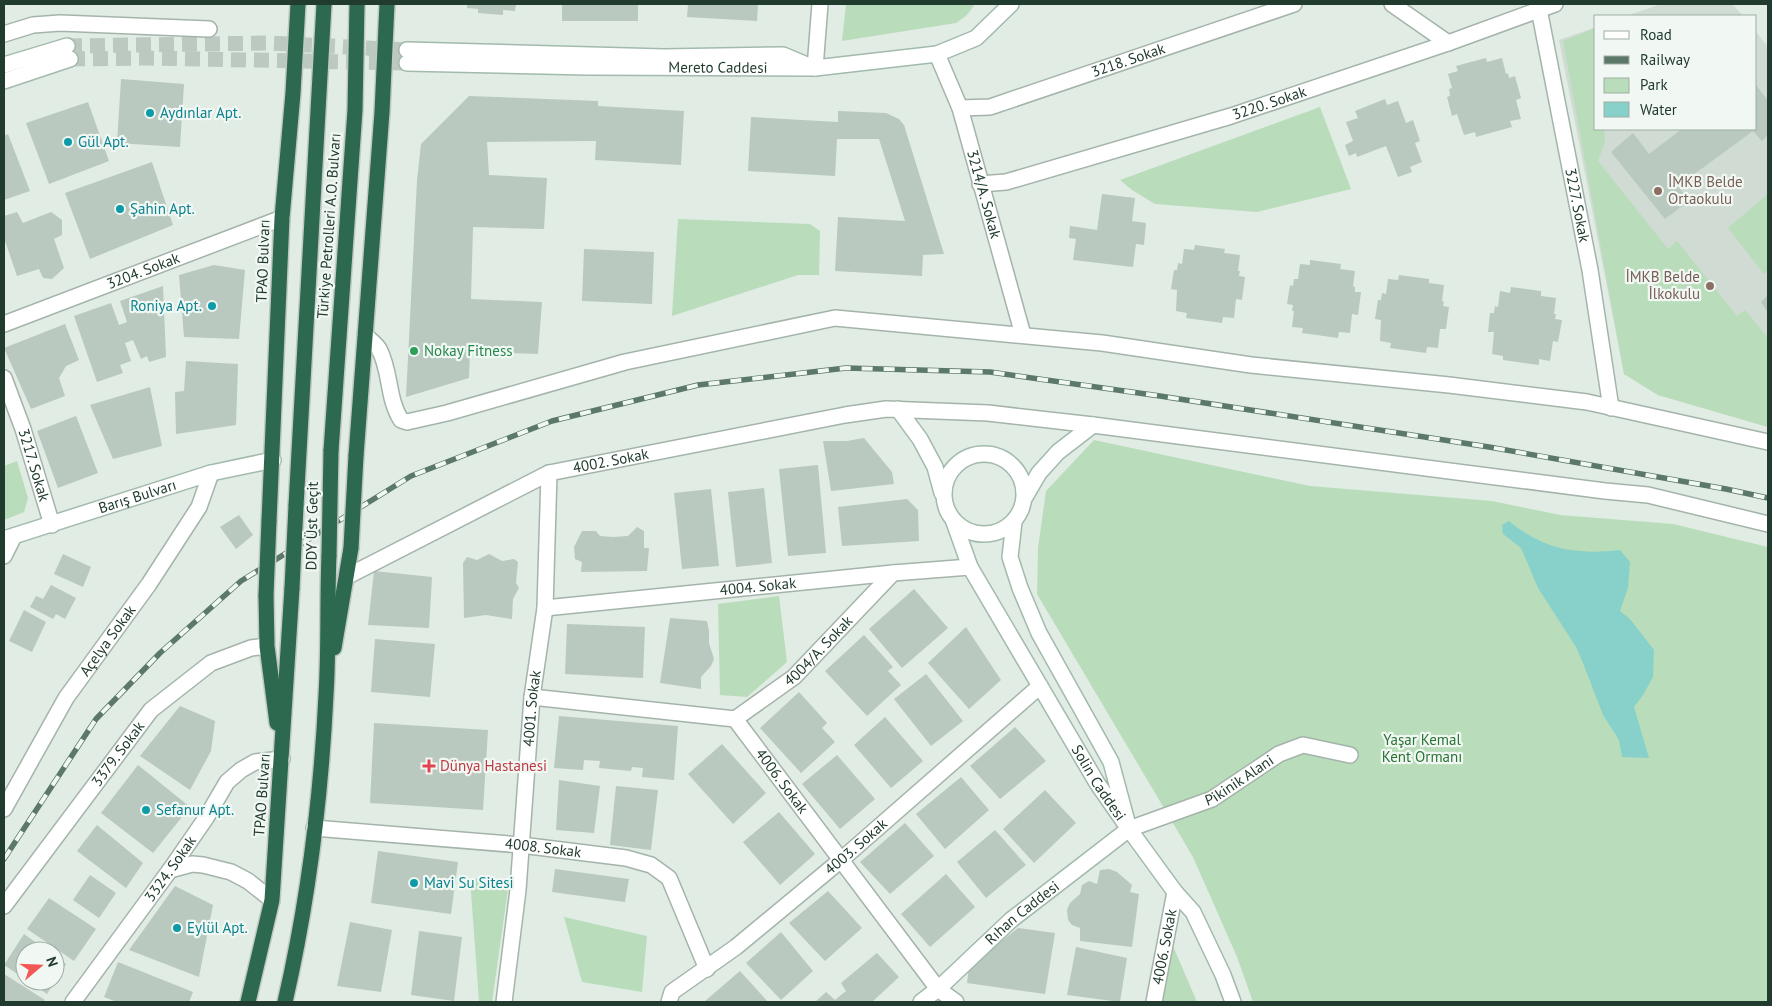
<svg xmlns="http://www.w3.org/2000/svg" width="1772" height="1006" font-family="'PT Sans',sans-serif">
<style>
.built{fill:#cfdbd3}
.green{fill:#b9ddba}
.water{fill:#88d1cb}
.building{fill:#b9c9bf}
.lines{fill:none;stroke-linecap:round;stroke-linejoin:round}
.secondary-tunnel{stroke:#bbc9c0;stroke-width:15;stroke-dasharray:15 8;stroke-linecap:butt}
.street-casing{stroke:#a4b4aa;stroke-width:18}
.secondary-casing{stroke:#a2baac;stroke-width:18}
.highway-casing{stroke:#c1c8c4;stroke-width:18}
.street{stroke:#fff;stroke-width:15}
.secondary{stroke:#fff;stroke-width:15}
.highway{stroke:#2d694e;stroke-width:15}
.rail-casing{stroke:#5b7869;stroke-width:5.5}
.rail{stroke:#f1f8f3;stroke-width:4;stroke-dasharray:11;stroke-linecap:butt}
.highway-bridge-casing{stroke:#c1c8c4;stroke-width:18;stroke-linecap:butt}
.highway-bridge{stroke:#2d694e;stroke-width:15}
.culture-dot{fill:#0f9aa8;stroke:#f1f8f3;stroke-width:2}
.education-dot{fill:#8d6e63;stroke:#f1f8f3;stroke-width:2}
.leisure-dot{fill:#2e9e5b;stroke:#f1f8f3;stroke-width:2}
.health-dot{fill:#e0444e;stroke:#f1f8f3;stroke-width:2}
.labels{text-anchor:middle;stroke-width:4.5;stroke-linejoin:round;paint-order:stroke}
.street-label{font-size:15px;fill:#213c2e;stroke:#f1f8f3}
.culture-label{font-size:15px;fill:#0d838f;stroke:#f1f8f3;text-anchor:start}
.education-label{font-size:15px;fill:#785e54;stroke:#f1f8f3;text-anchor:start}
.leisure-label{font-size:15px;fill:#27864d;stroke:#f1f8f3;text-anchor:start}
.park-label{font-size:15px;fill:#2b7335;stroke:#f1f8f3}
.health-label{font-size:15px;fill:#be3a42;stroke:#f1f8f3;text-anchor:start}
</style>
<rect width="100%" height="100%" fill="#e1ece4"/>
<g class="built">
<path d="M1661 4H1732L1743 16H1626Z"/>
<path d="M1596 27V129H1756V32L1768 47V427L1658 395 1624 374 1559 40Z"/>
</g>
<g class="green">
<path d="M846 4H975L967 15 956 23 842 41Z"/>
<path d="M1596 28V129H1604L1605 141 1598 161 1668 249 1677 241 1737 316 1745 310 1768 338V427L1658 395 1624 374 1563 41Z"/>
<path d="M1320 107 1351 189 1257 212 1155 204 1132 190 1120 180Z"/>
<path d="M1768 194V270L1764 274 1728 228Z"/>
<path d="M678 219 810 224 820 231 819 275H798L672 316Z"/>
<path d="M1094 440 1310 486 1492 501 1560 515 1673 524 1768 547V1002H1253L1237 957 1193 857 1037 594 1038 548 1046 491Z"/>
<path d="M17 461 28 498 24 512 4 520V466Z"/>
<path d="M779 596 787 662 747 697 720 695 718 604Z"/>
<path d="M470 878 509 882 492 1002H479Z"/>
<path d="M564 917 647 936 642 992 582 982Z"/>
<path d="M1173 946 1197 1002H1161Z"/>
</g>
<path class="water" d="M1509 521C1544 550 1576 555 1620 550L1630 562 1628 588 1620 611 1630 619 1654 650 1653 677 1643 695 1634 707 1649 758 1622 757 1619 740 1603 715 1583 663 1576 647 1538 588 1521 548 1503 534 1502 525Z"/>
<g class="building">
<path d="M467 4H516L515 11 503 10V15L478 13V9L467 8Z"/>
<rect x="562" y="4" width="76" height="17"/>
<path d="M688 4H758L757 21 687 17Z"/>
<path d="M1486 58 1487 62 1502 58 1506 74 1508 73 1509 78 1515 76 1521 98 1516 100 1521 119 1510 121 1512 127 1476 137 1475 132 1464 135 1457 114 1452 116 1447 97 1450 96 1449 89 1452 88 1448 74 1458 71 1456 66Z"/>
<path d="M121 79 184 84 180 147 117 143Z"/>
<path d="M1756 85 1768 101V135L1762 141 1753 131 1678 186 1689 201 1665 219 1611 152 1633 133 1649 154 1682 129H1756Z"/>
<path d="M469 96 598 101V106L684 111 681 165 595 160 596 141 487 142 489 175 547 178 544 229 473 227 471 299 542 302 538 354 470 352 469 378 406 397 417 180 421 144Z"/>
<path d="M1385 99 1387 105 1398 101 1406 123 1413 120 1420 141 1415 143 1422 162 1410 167 1412 172 1398 177 1386 146 1357 157 1356 153 1349 156 1345 145 1353 141 1346 122 1358 118 1355 111Z"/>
<path d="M88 102 109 161 49 184 26 123Z"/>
<path d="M838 111 886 113 899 119 904 125 944 254 923 255 922 276 835 271 838 217 905 221 879 139H837L835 176 748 171 751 117 838 122Z"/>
<path d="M8 134 30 191 4 200V136Z"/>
<path d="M152 162 173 225 90 259 65 193Z"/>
<path d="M1102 194 1135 198 1132 221 1146 223 1144 245 1136 244 1133 267 1073 260 1076 239 1069 238 1070 226 1097 230Z"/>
<path d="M17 212 23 223 51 212 62 220V235L54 239 64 268 52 279 43 278 39 269 17 276 4 238V216Z"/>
<path d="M1195 245 1225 249 1224 253 1240 255 1238 271H1240L1239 276 1245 277 1242 300 1236 299 1234 318 1223 317 1222 323 1186 318 1187 313 1176 311 1177 290 1171 289 1174 270H1177L1178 263 1182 264 1184 249 1194 250Z"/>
<path d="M584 249 654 252 652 304 582 301Z"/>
<path d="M1310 260 1341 264 1340 269 1355 271 1353 286 1355 287V292H1361L1358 315 1352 314 1350 333 1339 332 1338 338 1302 333 1303 328 1292 327 1294 311H1292L1293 305 1287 304 1290 285 1293 286 1294 279H1298L1300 264 1310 265Z"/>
<path d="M214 265 245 270 239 339 184 337 179 275Z"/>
<path d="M1399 275 1429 279V283L1444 285 1442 301 1444 302 1443 306 1449 307 1446 329H1440L1438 348 1427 347 1426 353 1390 348 1391 343 1380 341 1381 320 1375 319 1378 300H1381L1382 293 1386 294 1388 279 1398 280Z"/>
<path d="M163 286 166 357 149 362 147 356 141 359 133 340 125 343 131 361 120 365 123 373 97 382 74 316 111 303 119 325 127 322 120 301Z"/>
<path d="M1511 287 1541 291V296L1556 298 1554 314H1556L1555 319 1562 320 1558 342 1553 341 1550 361 1539 359V365L1503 360V356L1492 354 1494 332H1488L1490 313H1494L1495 306 1498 307 1500 291 1510 293Z"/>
<path d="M1768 295V313L1761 302Z"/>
<path d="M65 324 79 360 66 366 59 378 65 396 31 409 4 348Z"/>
<path d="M186 361 238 364 236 425 176 434 175 392 184 391Z"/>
<path d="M150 387 162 446 113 459 90 405Z"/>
<path d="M76 416 98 473 58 488 37 431Z"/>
<path d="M864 438 892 472 894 484 831 491 823 441H847Z"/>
<path d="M818 465 826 553 788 556 779 469Z"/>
<path d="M764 488 772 563 736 567 728 492Z"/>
<path d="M711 489 719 566 682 569 674 493Z"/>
<path d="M907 499 918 510 919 541 842 546 838 507Z"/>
<path d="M239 515 253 535 236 549 220 527Z"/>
<path d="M637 527 644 531V548H649L647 571 581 572 582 562 575 559 574 547 582 531H596L600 536 613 537 628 536Z"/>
<path d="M63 554 91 567 83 587 54 574Z"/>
<path d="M489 554 502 561 514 559 518 562 516 583 519 588 513 599 512 619 486 615 464 618 463 563 467 557 477 560Z"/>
<path d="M374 571 432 577 429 628 368 625Z"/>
<path d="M51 585 76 598 65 619 56 614 53 619 30 607 36 596 43 599Z"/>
<path d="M914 589 948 628 902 668 869 629Z"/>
<path d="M24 610 46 622 32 652 9 641Z"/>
<path d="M670 618 707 621 709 631V643L714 659 711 666 701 677V689L660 683Z"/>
<path d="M567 624 645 627 643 678 565 674Z"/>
<path d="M966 627 1001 680 969 709 928 663Z"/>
<path d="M864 635 893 667 888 671 901 685 867 716 825 671Z"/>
<path d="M375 639 435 644 430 697 371 692Z"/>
<path d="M926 674 963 721 931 746 894 699Z"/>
<path d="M799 692 827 723 822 728 835 742 801 773 760 728Z"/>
<path d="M180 706 215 721 211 751 190 790 140 756Z"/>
<path d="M559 716 678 726 674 780 642 777 643 768 632 767 631 771 599 768 600 761 584 760 583 770 554 768Z"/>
<path d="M885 717 923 761 891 788 854 745Z"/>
<path d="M374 723 488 730 483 810 370 803Z"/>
<path d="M1015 727 1046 761 1000 799 970 766Z"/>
<path d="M722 744 766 793 733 824 688 774Z"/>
<path d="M837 755 875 799 840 829 802 784Z"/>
<path d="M138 765 190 807 153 853 101 813Z"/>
<path d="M961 777 989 810 945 849 916 814Z"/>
<path d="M559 780 600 786 594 833 556 830Z"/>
<path d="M616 786 658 790 651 850 610 845Z"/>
<path d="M1045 790 1076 823 1034 863 1003 829Z"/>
<path d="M779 812 815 854 780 885 743 842Z"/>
<path d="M905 823 934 856 890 894 860 862Z"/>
<path d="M97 825 143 863 126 888 77 851Z"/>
<path d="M995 830 1026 865 986 898 957 862Z"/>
<path d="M378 851 458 862 451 914 371 903Z"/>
<path d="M555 869 629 879 625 902 552 892Z"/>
<path d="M1109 869 1117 872 1132 885 1130 892 1139 894 1132 947 1080 941V928L1072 925 1068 920 1067 910 1070 903 1080 894 1082 885 1089 881 1097 884 1100 870Z"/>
<path d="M946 874 975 907 930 947 901 914Z"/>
<path d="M90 875 116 893 99 918 73 900Z"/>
<path d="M175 886 213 905 199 977 129 950Z"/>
<path d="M828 891 862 928 825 961 789 923Z"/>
<path d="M49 898 96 929 74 961 27 929Z"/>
<path d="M350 922 392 930 381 992 337 986Z"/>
<path d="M1018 928 1055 933 1045 994 967 983 969 967Z"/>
<path d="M419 931 462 937 454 1001 411 995Z"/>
<path d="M781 932 813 971 781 1000 746 963Z"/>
<path d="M24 934 48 951H25V979L4 965Z"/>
<path d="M1076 947 1127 958 1120 1002 1067 995Z"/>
<path d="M877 953 899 977 872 1002H815L826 992 835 1000 846 991 841 983Z"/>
<path d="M55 956 66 964 47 994 28 981H55Z"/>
<path d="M118 962 193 992 189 1002H117L104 997Z"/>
<path d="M740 971 768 1002H706L705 1001Z"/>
<path d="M4 974 45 1000 43 1002H4Z"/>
</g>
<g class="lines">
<g class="secondary-tunnel">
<path d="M67 46 270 43 407 50"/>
<path d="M70 59 146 58 407 63"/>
</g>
<g class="street-casing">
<g id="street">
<path d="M1392 4 1448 43"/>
<path id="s1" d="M1538 4 1590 270 1611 408"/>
<path d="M4 34 33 25 60 23 209 29"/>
<path id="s2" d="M937 54 960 108 1023 335"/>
<path d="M815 68 820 4"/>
<path id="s3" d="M960 108 990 107 1294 4"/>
<path id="s4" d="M980 184 1006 182 1231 116 1448 43 1555 4"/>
<path id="s5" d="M4 324 282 218"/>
<path d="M365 335C369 339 376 344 379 349 391 371 387 398 401 420L407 422 447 413 625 362 835 318 1102 343 1251 365 1449 385 1587 402 1768 442"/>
<path id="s6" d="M4 378 23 429 52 525"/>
<path d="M4 556 14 536"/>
<path id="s7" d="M346 577 549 473 845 415 886 409 988 413 1093 425 1605 491 1648 495 1768 524"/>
<path id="s8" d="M545 608 893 573 970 567"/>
<path id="s9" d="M532 697 735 719 938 989 956 1002"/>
<path id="s10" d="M735 719 794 677 893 573"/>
<path id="s11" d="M4 809 66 698 149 584 199 507 211 473"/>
<path id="s12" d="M314 828 521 845 626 858 651 865 669 878 707 969"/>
<path id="s13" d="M1129 829 1212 799 1279 754 1303 745 1350 755"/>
<path d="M170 870 192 864 203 865 231 872 248 881 272 900"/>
<path id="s14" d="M4 906 151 710 211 663 251 648 267 646"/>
<path id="s15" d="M73 1002 170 870 206 818 227 782 241 770 255 762 282 759"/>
<path id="s16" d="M504 1002 518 890 532 697 545 608 549 473"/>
<path id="s17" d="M669 1002 672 992 736 947 841 860 1040 686"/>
<path id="s18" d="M1154 1002 1175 892"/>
</g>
</g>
<g class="secondary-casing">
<g id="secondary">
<path d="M407 50 664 57 783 55 809 66"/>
<path id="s19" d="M407 63 589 67 815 68 937 54 976 38 1011 4"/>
<path d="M4 65 67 46"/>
<path d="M4 81 70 59"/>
<path d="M898 409 920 439 935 467 942 493"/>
<circle cx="984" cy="494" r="40"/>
<path d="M1025 497 1039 473 1058 452 1093 425"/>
<path id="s20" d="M954 522 970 567 1097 783 1129 829 1111 762 1039 633 1020 588 1010 557 1014 522"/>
<path id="s21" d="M4 539 211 473 273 460"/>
<path id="s22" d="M921 1002 938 989 1011 920 1129 829 1175 892 1193 912 1223 975 1233 1002"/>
</g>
</g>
<g class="highway-casing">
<g id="highway">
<path d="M331 451 355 110 357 4"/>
<path d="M356 456 382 112 387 4"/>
<path d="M296 506 324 4"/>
<path d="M269 521 282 218 293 93 298 4"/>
<path d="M266 595 267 646 277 723"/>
<path d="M334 648 351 548"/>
<path d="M248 1002 272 900 292 588"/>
<path d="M285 1002C308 902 321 798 326 695 329 648 327 601 329 555"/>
</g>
</g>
<use href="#street" class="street"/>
<use href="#secondary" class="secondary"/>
<use href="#highway" class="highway"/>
<g class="rail-casing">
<path id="rail" d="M4 859 96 719 160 653 241 581 411 476 552 421 698 385 846 368 990 372 1160 396 1489 447 1726 489 1768 498"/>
</g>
<use href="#rail" class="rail"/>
<g class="highway-bridge-casing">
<g id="highway-bridge">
<path d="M351 548 356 456"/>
<path d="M329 555 331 451"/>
<path d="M292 588 296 506"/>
<path d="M266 595 269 521"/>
</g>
</g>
<use href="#highway-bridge" class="highway-bridge"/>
</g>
<g class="culture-dot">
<circle cx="150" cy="113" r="5"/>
<circle cx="68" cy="142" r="5"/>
<circle cx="120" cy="209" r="5"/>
<circle cx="212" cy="306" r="5"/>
<circle cx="146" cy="810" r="5"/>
<circle cx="414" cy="883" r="5"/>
<circle cx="177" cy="928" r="5"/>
</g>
<g class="education-dot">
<circle cx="1658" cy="191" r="5"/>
<circle cx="1710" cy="286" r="5"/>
</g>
<circle class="leisure-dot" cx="414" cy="351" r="5"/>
<path class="health-dot" d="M426.5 758.5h5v5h5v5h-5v5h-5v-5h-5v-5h5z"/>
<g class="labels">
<g class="street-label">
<text dy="5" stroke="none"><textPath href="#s3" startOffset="176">3218. Sokak</textPath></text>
<text dy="5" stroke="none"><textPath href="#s19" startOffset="311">Mereto Caddesi</textPath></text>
<text dy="5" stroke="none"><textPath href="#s4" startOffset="301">3220. Sokak</textPath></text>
<text dy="5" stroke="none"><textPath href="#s2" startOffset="148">3214/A. Sokak</textPath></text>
<text dy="5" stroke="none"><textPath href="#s1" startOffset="205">3227. Sokak</textPath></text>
<text transform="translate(329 226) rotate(-86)" y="5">Türkiye Petrolleri A.O. Bulvarı</text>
<text transform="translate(263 261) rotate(-88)" y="5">TPAO Bulvarı</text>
<text dy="5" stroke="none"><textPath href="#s5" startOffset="149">3204. Sokak</textPath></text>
<text dy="5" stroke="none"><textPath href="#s7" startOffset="291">4002. Sokak</textPath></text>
<text dy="5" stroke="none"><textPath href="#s6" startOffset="92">3217. Sokak</textPath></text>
<text dy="5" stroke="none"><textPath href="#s21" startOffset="140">Barış Bulvarı</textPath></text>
<text transform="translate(312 526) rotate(-89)" y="5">DDY Üst Geçit</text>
<text dy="5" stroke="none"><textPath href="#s8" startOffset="214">4004. Sokak</textPath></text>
<text dy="5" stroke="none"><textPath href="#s11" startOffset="198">Açelya Sokak</textPath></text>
<text dy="5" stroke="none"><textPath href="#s10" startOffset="108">4004/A. Sokak</textPath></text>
<text dy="5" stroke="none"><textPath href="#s16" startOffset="295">4001. Sokak</textPath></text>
<text dy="5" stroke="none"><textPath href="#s14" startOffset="190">3379. Sokak</textPath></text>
<text dy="5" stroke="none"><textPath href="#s13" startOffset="121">Pikinik Alani</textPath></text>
<text dy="5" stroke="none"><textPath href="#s9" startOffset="282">4006. Sokak</textPath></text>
<text dy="5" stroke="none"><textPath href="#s20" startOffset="299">Solin Caddesi</textPath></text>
<text transform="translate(262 795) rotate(-86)" y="5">TPAO Bulvarı</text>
<text dy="5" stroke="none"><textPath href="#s17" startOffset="245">4003. Sokak</textPath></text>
<text dy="5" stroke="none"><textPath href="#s12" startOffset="230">4008. Sokak</textPath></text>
<text dy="5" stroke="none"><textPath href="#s15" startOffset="165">3324. Sokak</textPath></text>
<text dy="5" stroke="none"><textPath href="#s22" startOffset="135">Rıhan Caddesi</textPath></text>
<text dy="5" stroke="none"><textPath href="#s18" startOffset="56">4006. Sokak</textPath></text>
</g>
<g class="culture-label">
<text x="160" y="118">Aydınlar Apt.</text>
<text x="78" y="147">Gül Apt.</text>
<text x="130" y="214">Şahin Apt.</text>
<text x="202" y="311" text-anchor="end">Roniya Apt.</text>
<text x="156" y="815">Sefanur Apt.</text>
<text x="424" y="888">Mavi Su Sitesi</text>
<text x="187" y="933">Eylül Apt.</text>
</g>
<g class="education-label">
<text x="1668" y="187">İMKB Belde<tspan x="1668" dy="17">Ortaokulu</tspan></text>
<text x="1700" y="282" text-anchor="end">İMKB Belde<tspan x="1700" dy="17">İlkokulu</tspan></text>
</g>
<g class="leisure-label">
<text x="424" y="356">Nokay Fitness</text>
</g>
<g class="park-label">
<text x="1422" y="745">Yaşar Kemal<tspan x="1422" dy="17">Kent Ormanı</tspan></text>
</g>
<g class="health-label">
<text x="440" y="771">Dünya Hastanesi</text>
</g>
</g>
<rect width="1772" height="1006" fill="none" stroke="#213c2e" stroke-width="10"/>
<rect x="1594" y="15" width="162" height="115" fill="#f1f8f3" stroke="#9eada4"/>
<rect x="1604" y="31" width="25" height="8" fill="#ffffff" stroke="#9eada4"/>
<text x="1640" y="40" font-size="15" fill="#213c2e">Road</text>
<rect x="1604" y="56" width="25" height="8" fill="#5b7869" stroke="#9eada4"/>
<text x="1640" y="65" font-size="15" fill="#213c2e">Railway</text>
<rect x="1604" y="78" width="25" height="15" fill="#b9ddba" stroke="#9eada4"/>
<text x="1640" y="90" font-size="15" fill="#213c2e">Park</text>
<rect x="1604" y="102" width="25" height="15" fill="#88d1cb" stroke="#9eada4"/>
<text x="1640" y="115" font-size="15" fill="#213c2e">Water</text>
<g transform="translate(40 966) rotate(71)"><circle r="24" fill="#f1f8f3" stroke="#9eada4"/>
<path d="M0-4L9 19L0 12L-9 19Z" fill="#f35857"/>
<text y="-8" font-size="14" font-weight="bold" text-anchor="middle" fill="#213c2e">N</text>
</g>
</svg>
